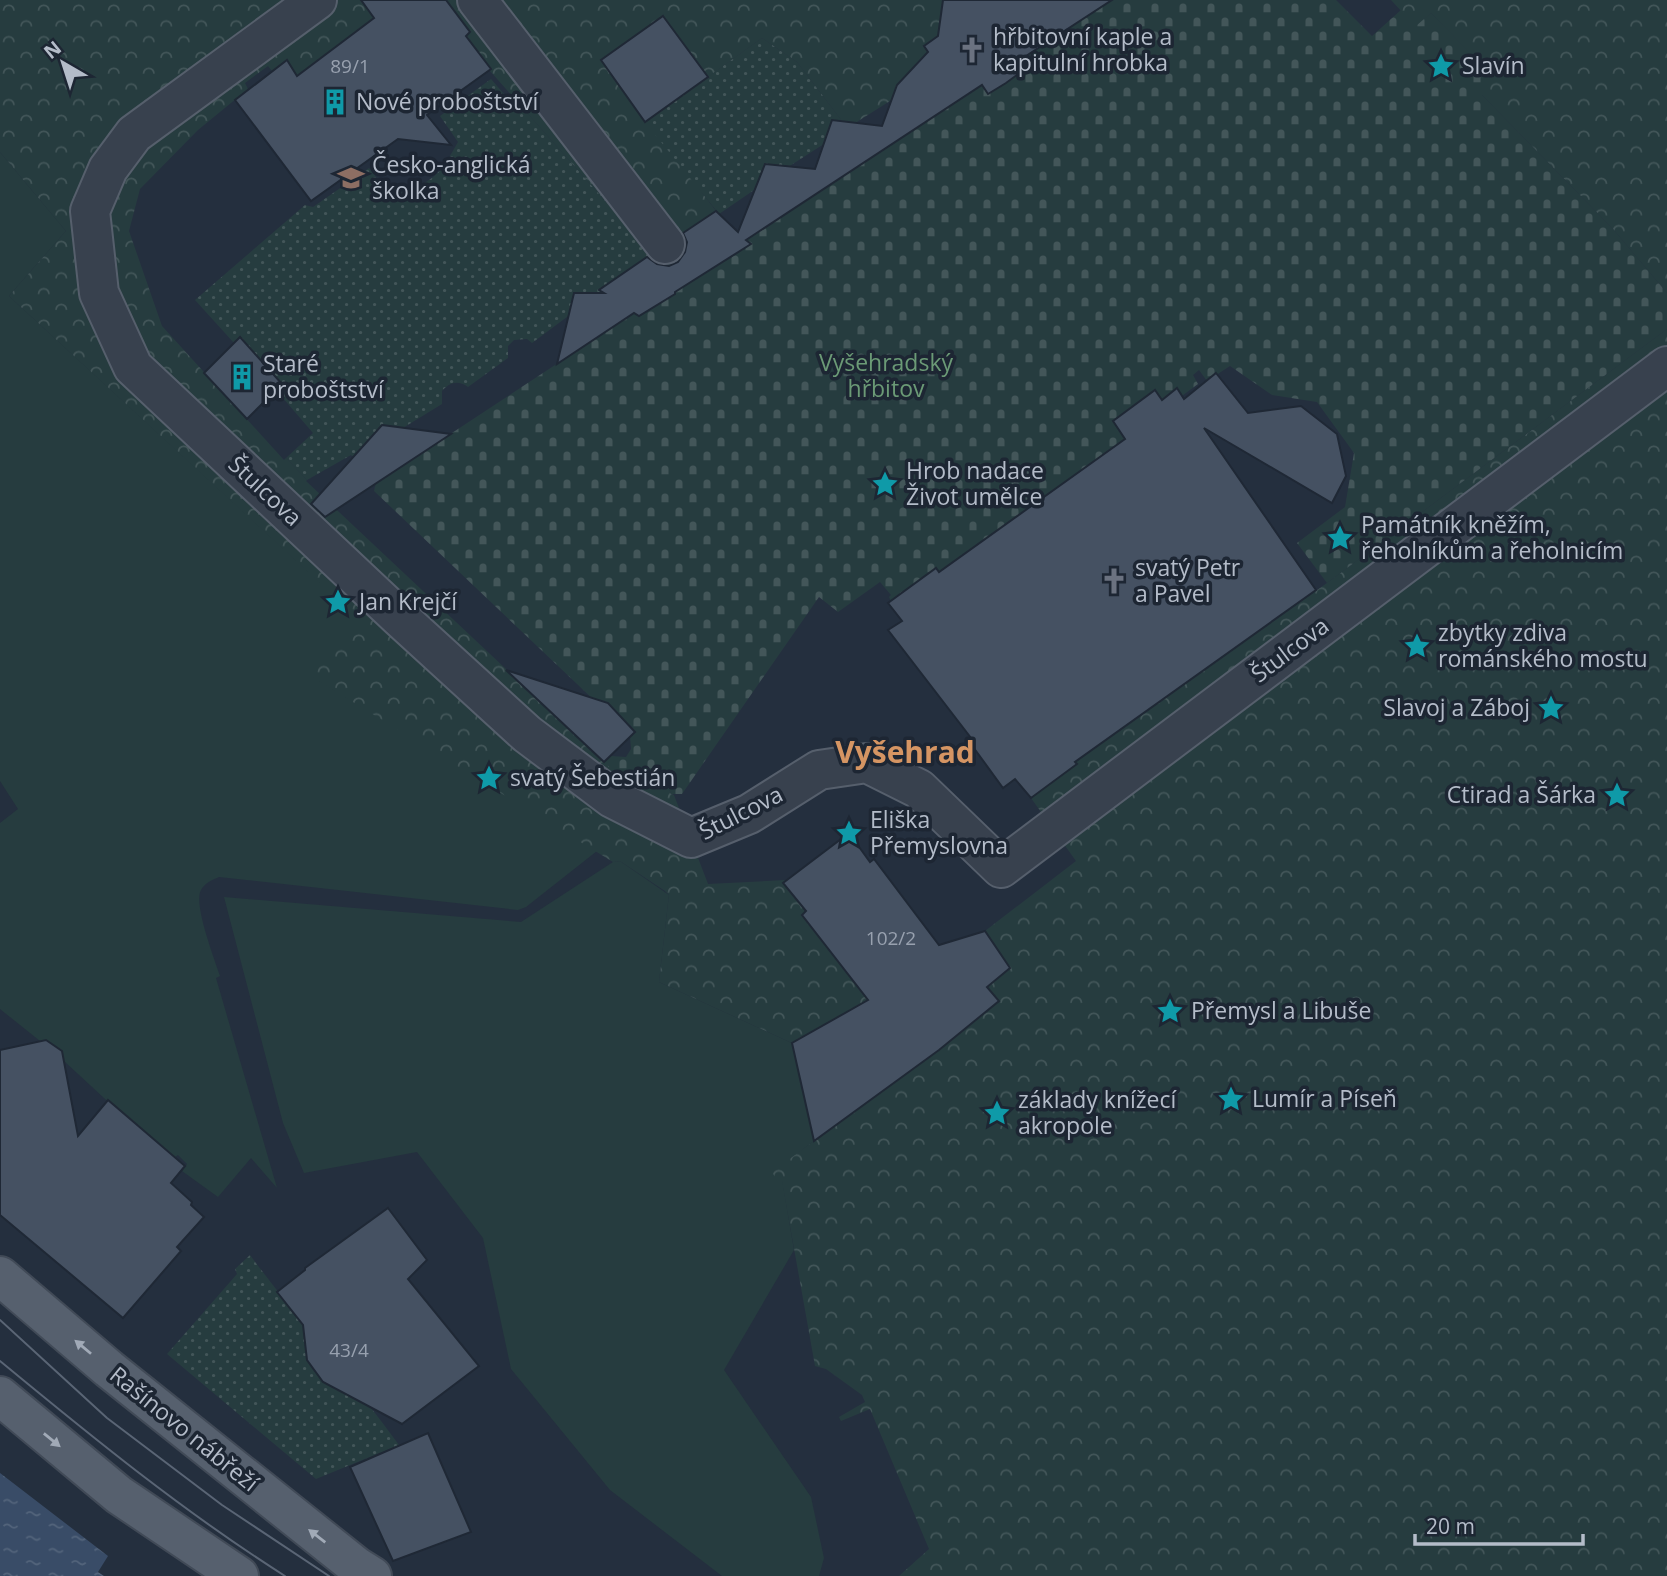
<svg xmlns="http://www.w3.org/2000/svg" width="1667" height="1576" font-family="'Open Sans',sans-serif">
<style>
.grass{fill:#263c3f}
.forest{fill:url(#forest-crowns)}
.cemetery{fill:url(#cemetery-stones)}
.garden{fill:url(#garden-dots)}
.water{fill:url(#water-ripples)}
.building{fill:#455162;stroke:#1f2835;stroke-width:2}
.lines{fill:none;stroke-linecap:round;stroke-linejoin:round}
.minor-casing{stroke:#565f6c;stroke-width:42}
.major-casing{stroke:#414a57;stroke-width:42}
.minor{stroke:#38414e;stroke-width:38}
.major{stroke:#56606e;stroke-width:38}
.tram{stroke:#5a6575;stroke-width:2}
.oneway{fill:#a1aab7}
.labels{text-anchor:middle;stroke-width:7;stroke-linejoin:round;paint-order:stroke}
.number-label{font-size:19px;fill:#98a1af}
.poi-label{font-size:23px;fill:#b4bcc9;stroke:#1d2633;text-anchor:start}
.park-label{font-size:23px;fill:#6b9a76;stroke:#1d2633}
.street-label{font-size:23px;fill:#b4bcc9;stroke:#1d2633}
.district-label{font-size:30px;font-weight:bold;fill:#d59563;stroke:#1d2633}
</style>
<defs>
<pattern id="forest-crowns" width="20" height="18" patternUnits="userSpaceOnUse" patternTransform="scale(1.75)"><rect width="20" height="18" fill="#263c3f"/><path d="M2 6a3 3 0 1 1 6 0M12 15a3 3 0 1 1 6 0" fill="none" stroke="#435659"/></pattern>
<pattern id="cemetery-stones" width="16" height="16" patternUnits="userSpaceOnUse" patternTransform="scale(1.75)"><rect width="16" height="16" fill="#263c3f"/><path d="M2 7V4a2 2 0 0 1 4 0v3zM10 15v-3a2 2 0 0 1 4 0v3z" fill="#435659"/></pattern>
<pattern id="garden-dots" width="8" height="8" patternUnits="userSpaceOnUse" patternTransform="scale(1.75)"><rect width="8" height="8" fill="#263c3f"/><path d="M2 2h.1M6 6h.1" fill="none" stroke="#435659" stroke-width="1.8" stroke-linecap="round"/></pattern>
<pattern id="water-ripples" width="26" height="14" patternUnits="userSpaceOnUse" patternTransform="scale(1.75)"><rect width="26" height="14" fill="#394c67"/><path d="M2 4q2-2 4 0t4 0M15 11q2-2 4 0t4 0" fill="none" stroke="#53647b"/></pattern>
</defs>
<rect width="100%" height="100%" fill="#242f3e"/>
<g class="grass">
<path d="M0 152 66 231 9 296 359 618 310 675 597 851 526 907 518 910 219 877C212 880 205 883 201 890 193 904 215 960 220 976L216 978 277 1188 251 1158 218 1197 182 1171 187 1164 178 1155 171 1160 64 1061 60 1049 50 1042 40 1041 0 1009V823L18 809 0 781Z"/>
<path d="M620 861 669 895 659 982 792 1043 814 1141 780 1167 794 1250 724 1370 811 1497 824 1558 819 1576H722L610 1490 511 1369 483 1238 417 1152 304 1173 283 1123 224 897 521 922 613 862Z"/>
</g>
<g class="forest">
<path d="M0 0H369L364 4 374 18 297 76 286 60 272 71 268 66 245 83 248 89 198 130 140 189 129 231 162 326 284 460 286 458 307 480 306 481 620 776 667 784 671 794 674 795 708 884 786 880 849 833 870 861 874 859 918 916 915 919 936 946 985 931 1076 861 1031 798 1077 765 1075 762 1327 583 1667 329V1576H899L929 1549 870 1409 841 1421 839 1417 865 1402 862 1395 826 1369 815 1366 782 1181H777L770 1168 776 1162 780 1166 814 1141 792 1043 659 982 669 895 665 891 620 861 613 862 309 675 358 618 9 296 66 231 0 152Z"/>
<path d="M446 0H947C939 10 939 21 945 32L924 46 939 70 852 125 842 121 797 62 762 38 708 77 663 16 601 60 645 121H648L716 211 652 254 490 71 491 69 466 36 469 32Z"/>
<path d="M1391 0H1667V293L1613 229 1481 94 1495 79 1431 13 1416 27Z"/>
</g>
<path class="cemetery" d="M1112 0H1336L1372 36 1401 10 1416 26 1431 13 1496 79 1482 95 1613 229 1667 293V329L1327 583 1297 543 1345 507 1354 453 1317 402 1272 395 1230 366 1207 381 1199 370 1193 375 1198 384 1167 407 1155 390 1113 421 1125 439 939 572 891 601 889 597 891 595 880 582 838 612 819 597 682 794H671L667 784 620 777 604 762 611 756 626 757 631 749 630 736 634 730 631 726 597 703 374 491 376 483 634 313 640 316 675 294V283L655 251 676 238 698 269 707 272 740 251 742 243 982 85 988 94 999 87 1013 70 1017 75 1029 66 1023 58Z"/>
<g class="garden">
<path d="M762 38 797 62 842 121 827 142 785 169 779 165 766 167 760 186 719 214 645 122Z"/>
<path d="M491 79 510 101 514 98 652 254 614 280 615 282 596 297 575 298 570 308 571 314 532 343 527 339 514 340 508 346V358L468 387C458 380 450 382 442 391V404L354 458 351 455 307 480 286 458 313 433 276 390 240 337 234 343 195 300 305 205 313 207 369 168 383 186 394 192C433 184 439 176 458 142L440 116Z"/>
<path d="M250 1255C298 1320 352 1380 399 1445L316 1479 167 1354 237 1274 235 1269Z"/>
</g>
<path class="water" d="M0 1473 108 1556 98 1572 104 1576H0Z"/>
<g class="building">
<path d="M361 0H446L470 32 466 36 491 69 427 115 451 145 398 139 311 201 235 100 287 60 297 76 374 18Z"/>
<path d="M943 0H1112L1023 58 1029 66 1006 83 988 94 982 85 746 240 751 244 675 292V294L639 316 634 313 557 364 574 293H604L599 290 647 257 657 264 669 266 678 262 685 252 687 242 683 233 716 211 738 232 765 164 815 169 832 120 882 126 897 85 928 52 924 46 938 36Z"/>
<path d="M663 16 708 77 645 122 601 60Z"/>
<path d="M240 337 282 384 247 419 204 373Z"/>
<path d="M1216 373 1248 413 1301 406 1337 434 1346 476 1332 503 1204 428 1316 590 1075 762 1077 764 1031 798 1015 779 1003 788 968 740 971 738 888 630 902 621 888 603 936 568 939 572 1125 439 1113 421 1155 390 1162 400 1177 388 1184 399Z"/>
<path d="M382 425 451 434 325 517 311 504Z"/>
<path d="M506 670 608 703 635 732 604 762Z"/>
<path d="M849 833 870 862 874 859 939 945 985 931 1010 968 987 987 999 1001 939 1050 814 1141 792 1043 868 1000 802 915 806 911 783 883Z"/>
<path d="M46 1040 62 1051 78 1136 108 1100 185 1166 171 1183 192 1202 191 1205 204 1217 177 1247 181 1251 123 1318 0 1215V1050Z"/>
<path d="M388 1208 427 1260 408 1279 479 1366 402 1424 323 1382 307 1360 303 1325 277 1292 305 1270V1268Z"/>
<path d="M428 1433 471 1532 393 1561 350 1467Z"/>
</g>
<g class="lines">
<g class="minor-casing">
<g id="minor">
<path d="M317 0 134 134 108 169 90 211 99 293 133 367 400 618 527 734 612 798 691 838 749 814 819 770 867 763 919 789 1001 868 1667 366"/>
<path d="M477 0 665 244"/>
</g>
</g>
<g class="major-casing">
<g id="major">
<path d="M0 1276 109 1369 356 1566 372 1576"/>
<path d="M0 1396 119 1495 239 1576"/>
</g>
</g>
<use href="#minor" class="minor"/>
<use href="#major" class="major"/>
<g class="tram">
<path d="M0 1320 107 1418 222 1505 329 1576"/>
<path d="M0 1361C92 1437 184 1512 285 1576"/>
</g>
</g>
<defs><path id="oneway-solid" d="M-6-.8H1V-3.2L6.5 0L1 3.2V.8H-6Z" transform="scale(1.75)"/></defs>
<g class="oneway">
<use href="#oneway-solid" transform="translate(83 1347) rotate(-140)"/>
<use href="#oneway-solid" transform="translate(52 1440) rotate(39)"/>
<use href="#oneway-solid" transform="translate(317 1536) rotate(-142)"/>
</g>
<defs>
<g id="church-bare" transform="scale(2.1)"><path d="M-1.2-6h2.4v3.5h3.3v2.4h-3.3V6h-2.4V-.1h-3.3v-2.4h3.3Z" fill="#6b7280" stroke="#1d2633" stroke-width="2.5" paint-order="stroke"/></g>
<g id="sight-bare" transform="scale(2.1)"><path d="M0-6L1.8-2.2L6-1.7L2.9 1.2L3.7 5.4L0 3.3L-3.7 5.4L-2.9 1.2L-6-1.7L-1.8-2.2Z" fill="#0f9aa8" stroke="#1d2633" stroke-width="2.5" paint-order="stroke"/></g>
<g id="building-bare" transform="scale(2.1)"><path d="M-4-6H4V6H1V3H-1V6H-4ZM-2.5-4.3h1.7v1.8h-1.7ZM.8-4.3h1.7v1.8H.8ZM-2.5-1h1.7V.8h-1.7ZM.8-1h1.7V.8H.8Z" fill="#0f9aa8" stroke="#1d2633" stroke-width="2.5" paint-order="stroke"/></g>
<g id="school-bare" transform="scale(2.1)"><path d="M0-5L7-2L0 1L-7-2ZM-4 1L0 2.5L4 1V4Q0 6-4 4Z" fill="#8d6e63" stroke="#1d2633" stroke-width="2.5" paint-order="stroke"/></g>
</defs>
<g fill-rule="evenodd">
<use href="#church-bare" x="972" y="50"/>
<use href="#sight-bare" x="1441" y="66"/>
<use href="#building-bare" x="335" y="102"/>
<use href="#school-bare" x="351" y="178"/>
<use href="#building-bare" x="242" y="377"/>
<use href="#sight-bare" x="885" y="484"/>
<use href="#sight-bare" x="1340" y="538"/>
<use href="#church-bare" x="1114" y="581"/>
<use href="#sight-bare" x="338" y="602"/>
<use href="#sight-bare" x="1417" y="646"/>
<use href="#sight-bare" x="1551" y="708"/>
<use href="#sight-bare" x="489" y="778"/>
<use href="#sight-bare" x="1617" y="795"/>
<use href="#sight-bare" x="849" y="833"/>
<use href="#sight-bare" x="1170" y="1011"/>
<use href="#sight-bare" x="1231" y="1099"/>
<use href="#sight-bare" x="997" y="1113"/>
</g>
<g class="labels">
<g class="number-label">
<text x="350" y="73">89/1</text>
<text x="891" y="945">102/2</text>
<text x="349" y="1357">43/4</text>
</g>
<g class="poi-label">
<text x="993" y="45">hřbitovní kaple a<tspan x="993" dy="26">kapitulní hrobka</tspan></text>
<text x="1462" y="74">Slavín</text>
<text x="356" y="110">Nové proboštství</text>
<text x="372" y="173">Česko-anglická<tspan x="372" dy="26">školka</tspan></text>
<text x="263" y="372">Staré<tspan x="263" dy="26">proboštství</tspan></text>
<text x="906" y="479">Hrob nadace<tspan x="906" dy="26">Život umělce</tspan></text>
<text x="1361" y="533">Památník kněžím,<tspan x="1361" dy="26">řeholníkům a řeholnicím</tspan></text>
<text x="1135" y="576">svatý Petr<tspan x="1135" dy="26">a Pavel</tspan></text>
<text x="359" y="610">Jan Krejčí</text>
<text x="1438" y="641">zbytky zdiva<tspan x="1438" dy="26">románského mostu</tspan></text>
<text x="1530" y="716" text-anchor="end">Slavoj a Záboj</text>
<text x="510" y="786">svatý Šebestián</text>
<text x="1596" y="803" text-anchor="end">Ctirad a Šárka</text>
<text x="870" y="828">Eliška<tspan x="870" dy="26">Přemyslovna</tspan></text>
<text x="1191" y="1019">Přemysl a Libuše</text>
<text x="1252" y="1107">Lumír a Píseň</text>
<text x="1018" y="1108">základy knížecí<tspan x="1018" dy="26">akropole</tspan></text>
</g>
<g class="park-label">
<text x="886" y="371">Vyšehradský<tspan x="886" dy="26">hřbitov</tspan></text>
</g>
<g class="street-label">
<text transform="translate(265 491) rotate(43)" y="8">Štulcova</text>
<text transform="translate(1290 650) rotate(-37)" y="8">Štulcova</text>
<text transform="translate(741 813) rotate(-27)" y="8">Štulcova</text>
<text transform="translate(184 1429) rotate(39)" y="8">Rašínovo nábřeží</text>
</g>
<g class="district-label">
<text x="905" y="763">Vyšehrad</text>
</g>
</g>
<g transform="translate(63 63) rotate(321)" stroke="#1d2633" stroke-width="5" paint-order="stroke">
<path d="M0-5L12 26L0 18L-12 26Z" fill="#b4bcc9"/>
<text y="-10" font-size="19" font-weight="bold" text-anchor="middle" fill="#b4bcc9">N</text>
</g>
<path d="M1415 1534v10h168v-10" fill="none" stroke="#b4bcc9" stroke-width="3.5"/>
<text x="1426" y="1534" font-size="21" fill="#b4bcc9" stroke="#1d2633" stroke-width="5" paint-order="stroke">20 m</text>
</svg>
